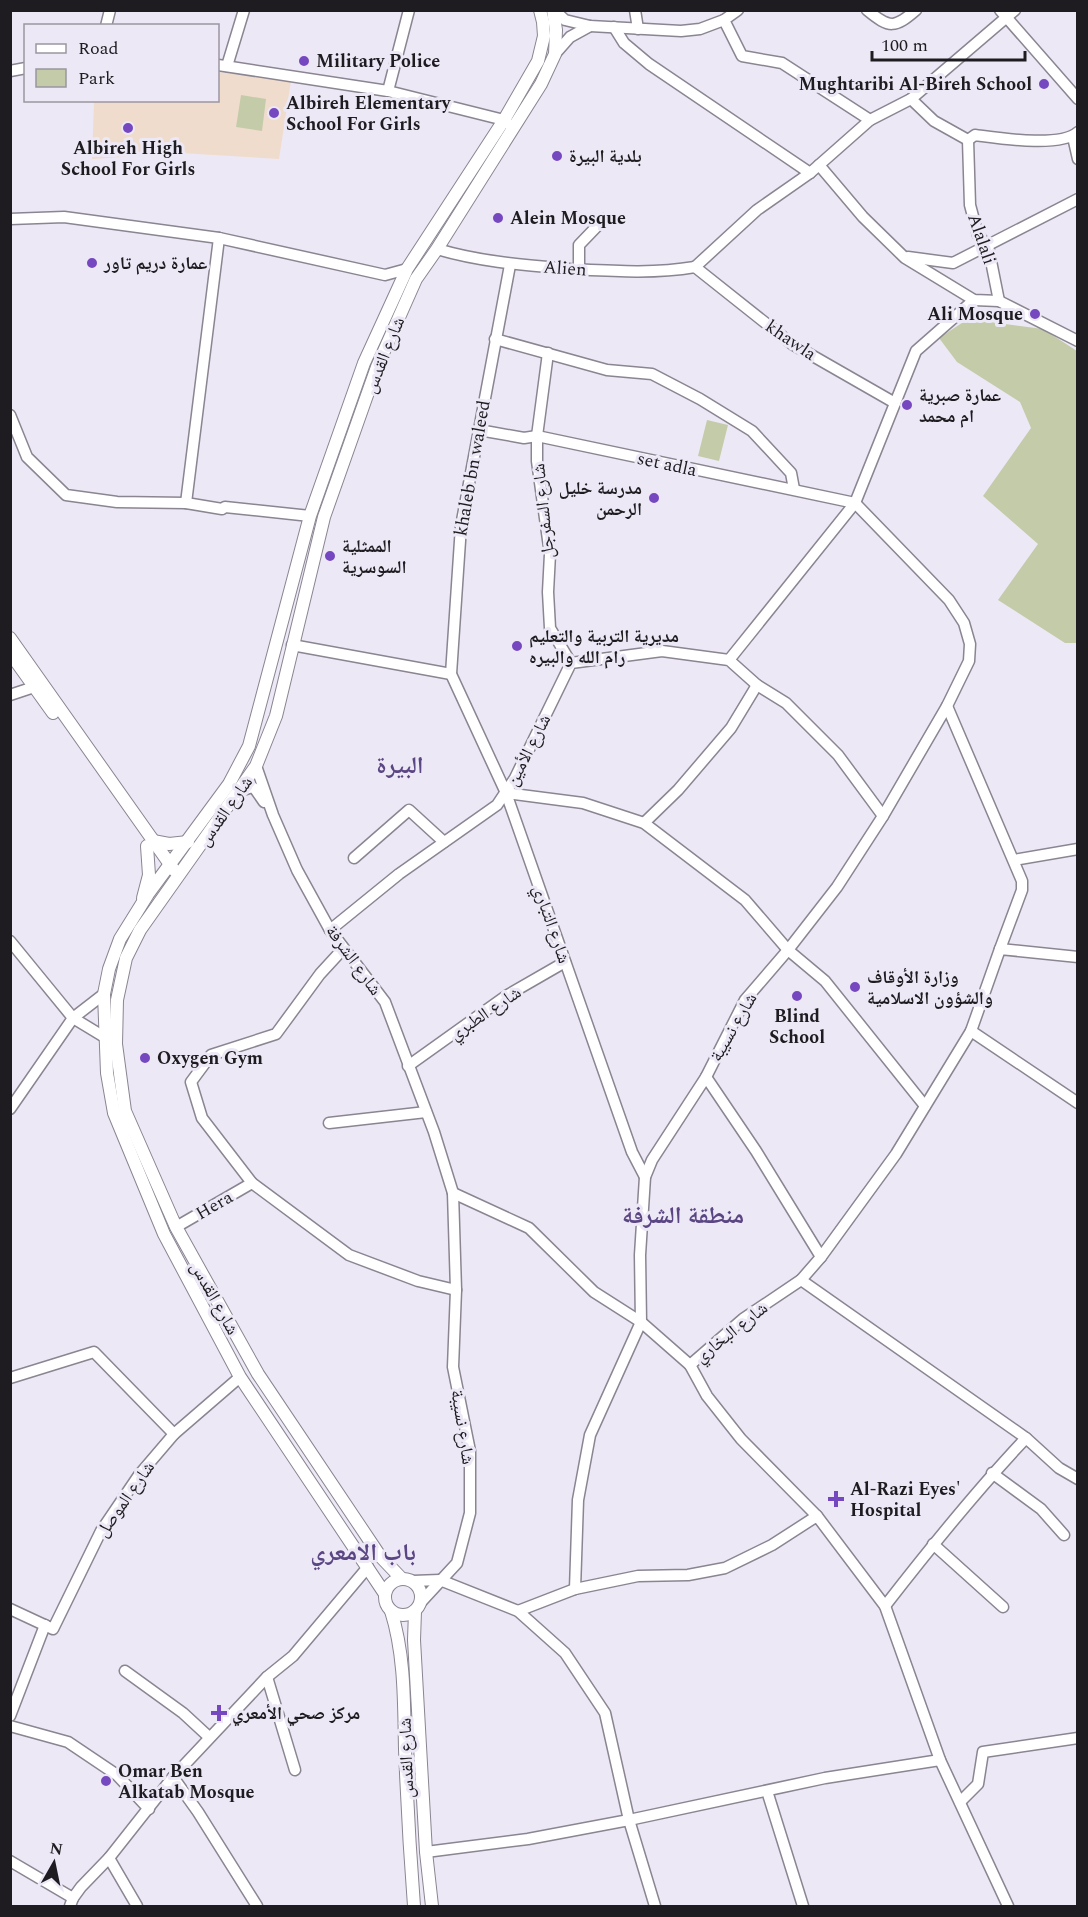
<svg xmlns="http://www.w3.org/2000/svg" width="1088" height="1917" font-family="Spectral,'Noto Naskh Arabic',serif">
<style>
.education{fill:#f0dccd}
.green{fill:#c3cba9}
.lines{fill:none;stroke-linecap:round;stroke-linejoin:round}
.minor-casing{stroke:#8a8591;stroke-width:13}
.major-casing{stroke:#8a8591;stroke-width:14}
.minor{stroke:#fff;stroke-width:10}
.major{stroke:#fff;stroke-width:12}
.poi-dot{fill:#7648c0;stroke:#ede8f5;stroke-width:2}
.labels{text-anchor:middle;stroke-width:6;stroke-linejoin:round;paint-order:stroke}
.poi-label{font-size:18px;font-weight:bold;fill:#1e1c20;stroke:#ede8f5;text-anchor:start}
.street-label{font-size:18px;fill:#1e1c20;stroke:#ede8f5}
.district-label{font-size:24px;font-weight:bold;fill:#5b4684;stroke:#ede8f5}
</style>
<rect width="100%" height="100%" fill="#ede8f5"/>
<path class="education" d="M218 72 291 81 279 159 180 153 92 159 94 101 218 100Z"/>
<g class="green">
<path d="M241 95 266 99 262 131 236 127Z"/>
<path d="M968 319 1043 329 1077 351V643H1065L998 600 1038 544 983 496 1031 428 1020 402 957 362 939 338Z"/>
<path d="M707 420 728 425 719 461 698 456Z"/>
</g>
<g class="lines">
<g class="minor-casing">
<g id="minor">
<path d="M554 10 565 20 590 26 681 31 700 29 724 20"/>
<path d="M635 10 638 29"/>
<path d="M738 10 724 20 742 56 782 63 870 120"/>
<path d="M867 10C890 29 895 28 916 10"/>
<path d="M1000 10 1078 99"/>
<path d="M106 26 110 10"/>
<path d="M614 27 624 43 649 64 810 173"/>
<path d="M555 54 570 37 590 26"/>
<path d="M218 65 388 91 504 120 510 125"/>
<path d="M227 66 244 10"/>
<path d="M10 71 26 68"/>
<path d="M388 91 409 10"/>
<path d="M911 99 934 121 968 140 970 205 978 235 988 246 999 301"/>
<path d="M1078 135 1073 137 1078 159"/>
<path d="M968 140 975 135C999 138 1060 148 1078 132"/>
<path d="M819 165 863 217 905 258 974 300 999 301 1078 341"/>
<path d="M10 219 64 217 219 238 385 275 407 269"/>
<path d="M437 249C481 262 524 265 570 269 612 271 653 274 695 267"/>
<path d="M908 257 953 263 1078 199"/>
<path d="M510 265 461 526 451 674 506 793 632 1152 645 1177"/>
<path d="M695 267 757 210 810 173 870 120 911 99 1015 10"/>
<path d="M695 267 792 344 895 403"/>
<path d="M579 269V245L604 219"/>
<path d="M495 339 607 370 652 374 700 399 752 431 791 473 794 489"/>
<path d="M548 353 537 436V461L550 554 548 592 550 628 571 663"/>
<path d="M10 415 27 457 66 495 117 502 186 503 222 509 225 507 310 516"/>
<path d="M479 430 524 438 537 436 855 503"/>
<path d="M186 503 219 238"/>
<path d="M292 645 451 674"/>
<path d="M729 660 855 503 916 351 974 300"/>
<path d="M10 695 34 687 39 681"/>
<path d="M947 706 1022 881V890L1000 949"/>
<path d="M256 766 273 815 297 870 330 930 385 1002 434 1132 453 1193 456 1290 453 1367 470 1451V1513L457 1563 421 1602"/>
<path d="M240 791 252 787 255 789 264 802"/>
<path d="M506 793 583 803 644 823 745 900 788 950 825 981 925 1106"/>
<path d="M644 823 678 790 731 728 757 685"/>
<path d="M354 858 409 810 444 842"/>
<path d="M1014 860 1078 849"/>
<path d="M330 930 399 874 497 805 515 778 571 663 662 651 729 660 757 685 786 703 838 755 883 816"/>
<path d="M10 941 73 1018 106 1038"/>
<path d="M343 949 320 974 276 1034 211 1055 191 1082 202 1118 252 1183 349 1255 418 1281 456 1290"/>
<path d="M971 1031 1078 1103"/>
<path d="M408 1066 506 996 565 962"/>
<path d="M706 1077 756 1151 821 1257"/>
<path d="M10 1109 73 1018 104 994"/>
<path d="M329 1123 426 1112"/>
<path d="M453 1193 529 1228 594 1292 641 1322"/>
<path d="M176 1227 252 1183"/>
<path d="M801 1280 821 1257 896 1154 971 1031 1000 949 1078 957"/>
<path d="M641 1322 640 1255 645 1177 652 1160 706 1077 745 1000 788 950 837 887 883 816 947 706 969 661 970 644 964 623 949 600 855 503"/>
<path d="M690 1365 707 1396 741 1439 817 1516"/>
<path d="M10 1378 94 1352 174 1434 139 1475 101 1531 53 1629 10 1609"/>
<path d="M174 1434 240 1377"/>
<path d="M992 1473 1041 1509 1064 1535"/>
<path d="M933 1544 1003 1607"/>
<path d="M413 1581 440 1580 518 1611 565 1653 605 1713 629 1820 655 1906"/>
<path d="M575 1589 578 1500 590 1435 641 1322 690 1365 743 1319 801 1280 1026 1438"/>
<path d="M885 1606C930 1548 976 1491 1026 1438L1059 1468 1078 1479"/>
<path d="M518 1611 575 1589 638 1576 688 1575 725 1568 772 1545 817 1516 885 1606 940 1760 1008 1906"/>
<path d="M125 1671 183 1713 209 1737"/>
<path d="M267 1677 295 1770"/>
<path d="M10 1716 45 1625"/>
<path d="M10 1726 68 1742 117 1775 149 1809"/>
<path d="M173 1777 198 1812 257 1906"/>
<path d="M767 1791 803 1906"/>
<path d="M960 1802 978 1784 983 1752 1078 1738"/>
<path d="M426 1852 528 1839 629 1820 825 1778 940 1760"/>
<path d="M109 1858 173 1777 267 1677 293 1656 368 1567"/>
<path d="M10 1861 73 1898 70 1906"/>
<path d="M73 1898 81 1887 109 1858 137 1906"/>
</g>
</g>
<g class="major-casing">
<g id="major">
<path d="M10 638 174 870"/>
<path d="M10 653 53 713"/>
<path d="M153 841 169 844 188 842"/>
<path d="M143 898 149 875 147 846"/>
<circle cx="403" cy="1597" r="18"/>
<path d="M402 1579 380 1556 258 1374 176 1227 125 1111 116 1044 117 1000 126 958 140 930 256 766 276 716 324 517 377 367 416 279 437 249 541 84 555 54 556 30 553 10"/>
<path d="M385 1594 240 1377 164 1234 114 1113 107 1073 104 994 109 969 120 939 148 894 229 784 249 746 310 516 364 363 407 269 504 120 538 61 544 36 543 22 540 10"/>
<path d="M391 1611C405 1655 404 1703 405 1749 407 1802 410 1854 414 1906"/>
<path d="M415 1611 414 1640 426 1852 432 1906"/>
</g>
</g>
<use href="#minor" class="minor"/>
<use href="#major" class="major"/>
</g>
<g class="poi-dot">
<circle cx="304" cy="61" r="6"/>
<circle cx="1044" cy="84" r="6"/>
<circle cx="274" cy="113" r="6"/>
<circle cx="128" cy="128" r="6"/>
<circle cx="557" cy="156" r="6"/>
<circle cx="498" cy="218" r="6"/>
<circle cx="92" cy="263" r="6"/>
<circle cx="1035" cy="314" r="6"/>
<circle cx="907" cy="405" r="6"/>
<circle cx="654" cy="498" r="6"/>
<circle cx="330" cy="556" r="6"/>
<circle cx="517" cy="646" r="6"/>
<circle cx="855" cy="987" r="6"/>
<circle cx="797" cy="996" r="6"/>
<circle cx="145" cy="1058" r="6"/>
<path d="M833 1490h6v6h6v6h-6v6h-6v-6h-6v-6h6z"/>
<path d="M216 1704h6v6h6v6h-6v6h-6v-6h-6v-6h6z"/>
<circle cx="106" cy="1781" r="6"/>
</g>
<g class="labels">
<g class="poi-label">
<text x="316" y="67">Military Police</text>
<text x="1032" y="90" text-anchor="end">Mughtaribi Al-Bireh School</text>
<text x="286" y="109">Albireh Elementary<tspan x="286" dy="21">School For Girls</tspan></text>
<text x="128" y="154" text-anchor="middle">Albireh High<tspan x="128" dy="21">School For Girls</tspan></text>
<text x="569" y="162">بلدية البيرة</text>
<text x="510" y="224">Alein Mosque</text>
<text x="104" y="269">عمارة دريم تاور</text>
<text x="1023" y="320" text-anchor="end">Ali Mosque</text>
<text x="919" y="401">عمارة صبرية<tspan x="919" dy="21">ام محمد</tspan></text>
<text x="642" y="494" text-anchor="end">مدرسة خليل<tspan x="642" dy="21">الرحمن</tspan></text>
<text x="342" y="552">الممثلية<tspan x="342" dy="21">السوسرية</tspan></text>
<text x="529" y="642">مديرية التربية والتعليم<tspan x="529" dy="21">رام الله والبيره</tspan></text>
<text x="867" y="983">وزارة الأوقاف<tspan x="867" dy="21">والشؤون الاسلامية</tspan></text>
<text x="797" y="1022" text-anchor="middle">Blind<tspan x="797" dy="21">School</tspan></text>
<text x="157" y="1064">Oxygen Gym</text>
<text x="850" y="1495">Al-Razi Eyes'<tspan x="850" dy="21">Hospital</tspan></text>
<text x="232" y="1719">مركز صحي الأمعري</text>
<text x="118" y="1777">Omar Ben<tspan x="118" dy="21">Alkatab Mosque</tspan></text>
</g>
<g class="street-label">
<text transform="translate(982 239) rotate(71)" y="6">Alalali</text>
<text transform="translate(565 268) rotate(4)" y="6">Alien</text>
<text transform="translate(791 340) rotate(34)" y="6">khawla</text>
<text transform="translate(384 355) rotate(-68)" y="6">شارع القدس</text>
<text transform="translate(667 464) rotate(12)" y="6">set adla</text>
<text transform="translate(472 468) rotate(-80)" y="6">khaleb bn waleed</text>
<text transform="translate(543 511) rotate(-96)" y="6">شارع السفرجل</text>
<text transform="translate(528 750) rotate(-63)" y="6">شارع الأمين</text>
<text transform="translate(225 811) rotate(-55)" y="6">شارع القدس</text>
<text transform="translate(552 924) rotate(71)" y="6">شارع التباري</text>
<text transform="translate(354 960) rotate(54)" y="6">شارع الشرفة</text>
<text transform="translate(485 1013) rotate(-34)" y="6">شارع الطبري</text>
<text transform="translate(733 1027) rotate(-60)" y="6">شارع نسيبة</text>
<text transform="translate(214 1205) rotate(-30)" y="6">Hera</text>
<text transform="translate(215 1298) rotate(61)" y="6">شارع القدس</text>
<text transform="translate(731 1332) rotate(-38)" y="6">شارع البخاري</text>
<text transform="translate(463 1427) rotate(81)" y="6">شارع نسيبة</text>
<text transform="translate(125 1499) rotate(-55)" y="6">شارع الموصل</text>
<text transform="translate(406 1758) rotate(-92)" y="6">شارع القدس</text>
</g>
<g class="district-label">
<text x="400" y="773">البيرة</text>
<text x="683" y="1223">منطقة الشرفة</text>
<text x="363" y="1560">باب الامعري</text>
</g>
</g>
<rect width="1088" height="1917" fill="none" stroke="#1e1c20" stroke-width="24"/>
<rect x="24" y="24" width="195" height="78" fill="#ede8f5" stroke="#9a96a0" stroke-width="1.5"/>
<rect x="36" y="44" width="30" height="9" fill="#ffffff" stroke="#9a96a0" stroke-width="1.5"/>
<text x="78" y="54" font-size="18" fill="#1e1c20">Road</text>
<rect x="36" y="69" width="30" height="18" fill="#c3cba9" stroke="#9a96a0" stroke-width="1.5"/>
<text x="78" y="84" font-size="18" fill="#1e1c20">Park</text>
<g transform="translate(54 1863) rotate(9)" stroke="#ede8f5" stroke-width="4.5" paint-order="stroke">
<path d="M0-4.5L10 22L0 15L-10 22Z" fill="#1e1c20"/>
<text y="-9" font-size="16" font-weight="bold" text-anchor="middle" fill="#1e1c20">N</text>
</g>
<path d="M872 51v9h153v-9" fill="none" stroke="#1e1c20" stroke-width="3"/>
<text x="881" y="51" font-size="18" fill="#1e1c20" stroke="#ede8f5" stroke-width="4.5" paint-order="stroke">100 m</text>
</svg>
